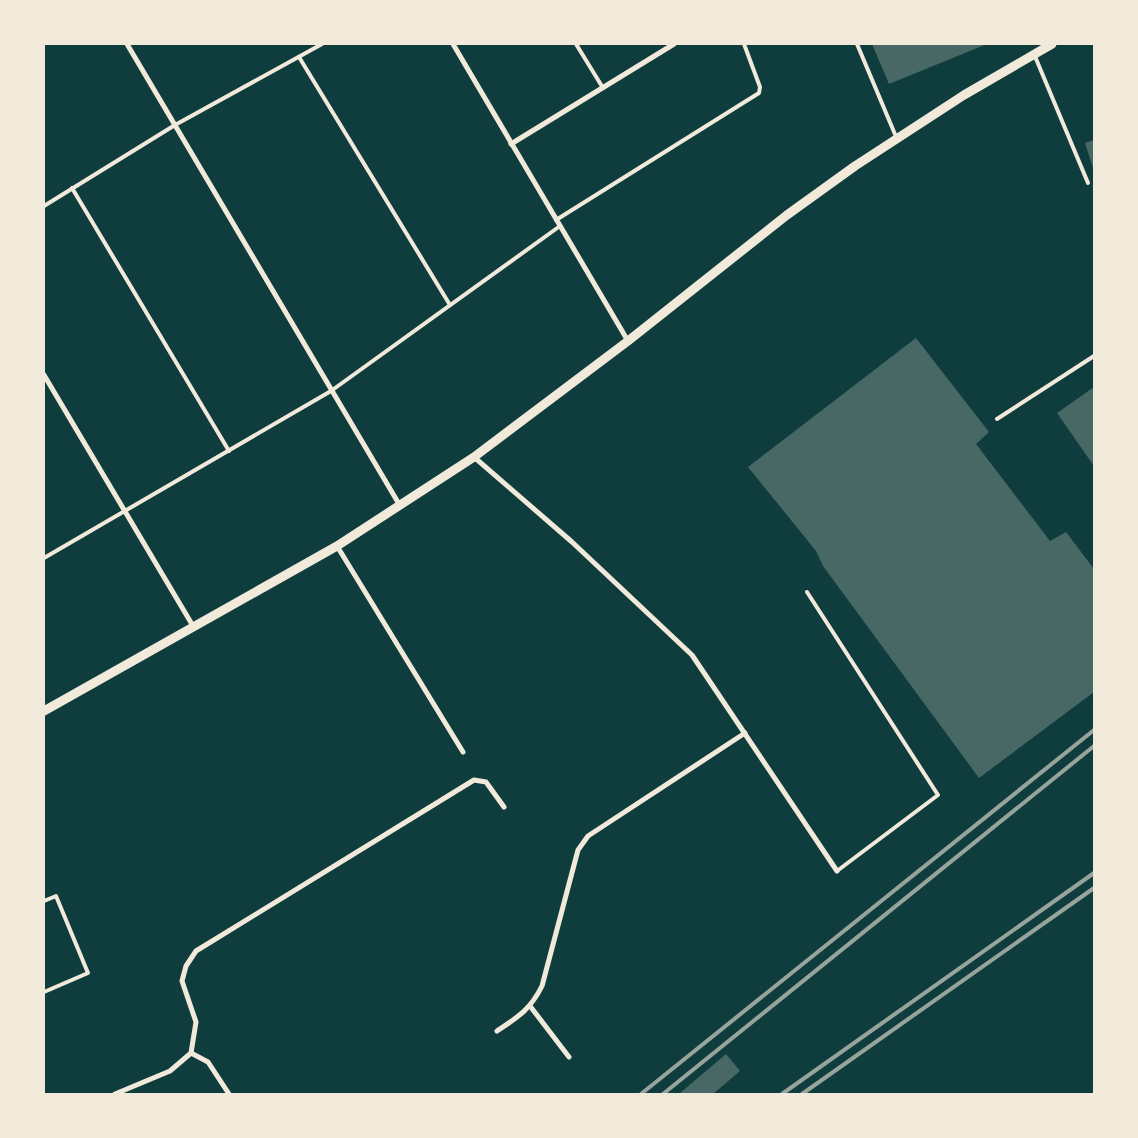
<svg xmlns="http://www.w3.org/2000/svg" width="1138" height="1138" font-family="Jost,sans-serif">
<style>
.building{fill:#486865}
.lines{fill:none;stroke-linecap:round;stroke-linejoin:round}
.service{stroke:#f1e9da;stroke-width:4}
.minor{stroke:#f1e9da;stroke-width:5}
.tertiary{stroke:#f1e9da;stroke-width:9}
.rail{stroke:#97a49c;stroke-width:4}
</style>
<rect width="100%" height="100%" fill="#0f3d3e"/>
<g class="building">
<path d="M872 44H987L889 84Z"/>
<path d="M1094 140V171L1085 143Z"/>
<path d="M916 338 989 432 976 444 1050 541 1066 532 1094 569V692L979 778 823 566 816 551 748 467Z"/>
<path d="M1094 387V466L1057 413Z"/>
<path d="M726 1054 740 1071 713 1094H679Z"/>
</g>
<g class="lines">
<g class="service">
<path d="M576 44 603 88"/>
<path d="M857 44 897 139"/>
<path d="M1034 54 1088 183"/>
<path d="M299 57 450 305"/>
<path d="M72 188 229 451"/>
<path d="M44 206 175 125 322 44"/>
<path d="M556 220 759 93 760 87 744 44"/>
<path d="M997 419 1094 356"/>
<path d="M44 558 331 391 560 226"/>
<path d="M807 592 938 795 837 871"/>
<path d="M44 901 56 896 88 973 44 992"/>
</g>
<g class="minor">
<path d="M127 44 399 504"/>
<path d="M453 44 628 341"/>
<path d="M511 144 674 44"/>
<path d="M44 375 193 626"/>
<path d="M474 457 572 542 692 655 837 871"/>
<path d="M337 546 463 752"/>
<path d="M530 1006 569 1057"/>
<path d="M497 1031C518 1017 530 1010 542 986L578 850 588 836 745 733"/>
<path d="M115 1094 170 1071 191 1053"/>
<path d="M229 1094 208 1062 191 1053 196 1022 182 981 186 966 196 951 474 780 486 782 504 807"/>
</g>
<path class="tertiary" d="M44 711 337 546 474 457 628 341 787 215 855 166 964 95 1052 44"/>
<g class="rail">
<path d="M641 1094 1094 730"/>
<path d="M663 1094 1094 746"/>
<path d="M782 1094 1094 873"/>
<path d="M802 1094 1094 888"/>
</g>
</g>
<rect width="1138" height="1138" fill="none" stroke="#f1e9da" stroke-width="90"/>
</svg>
